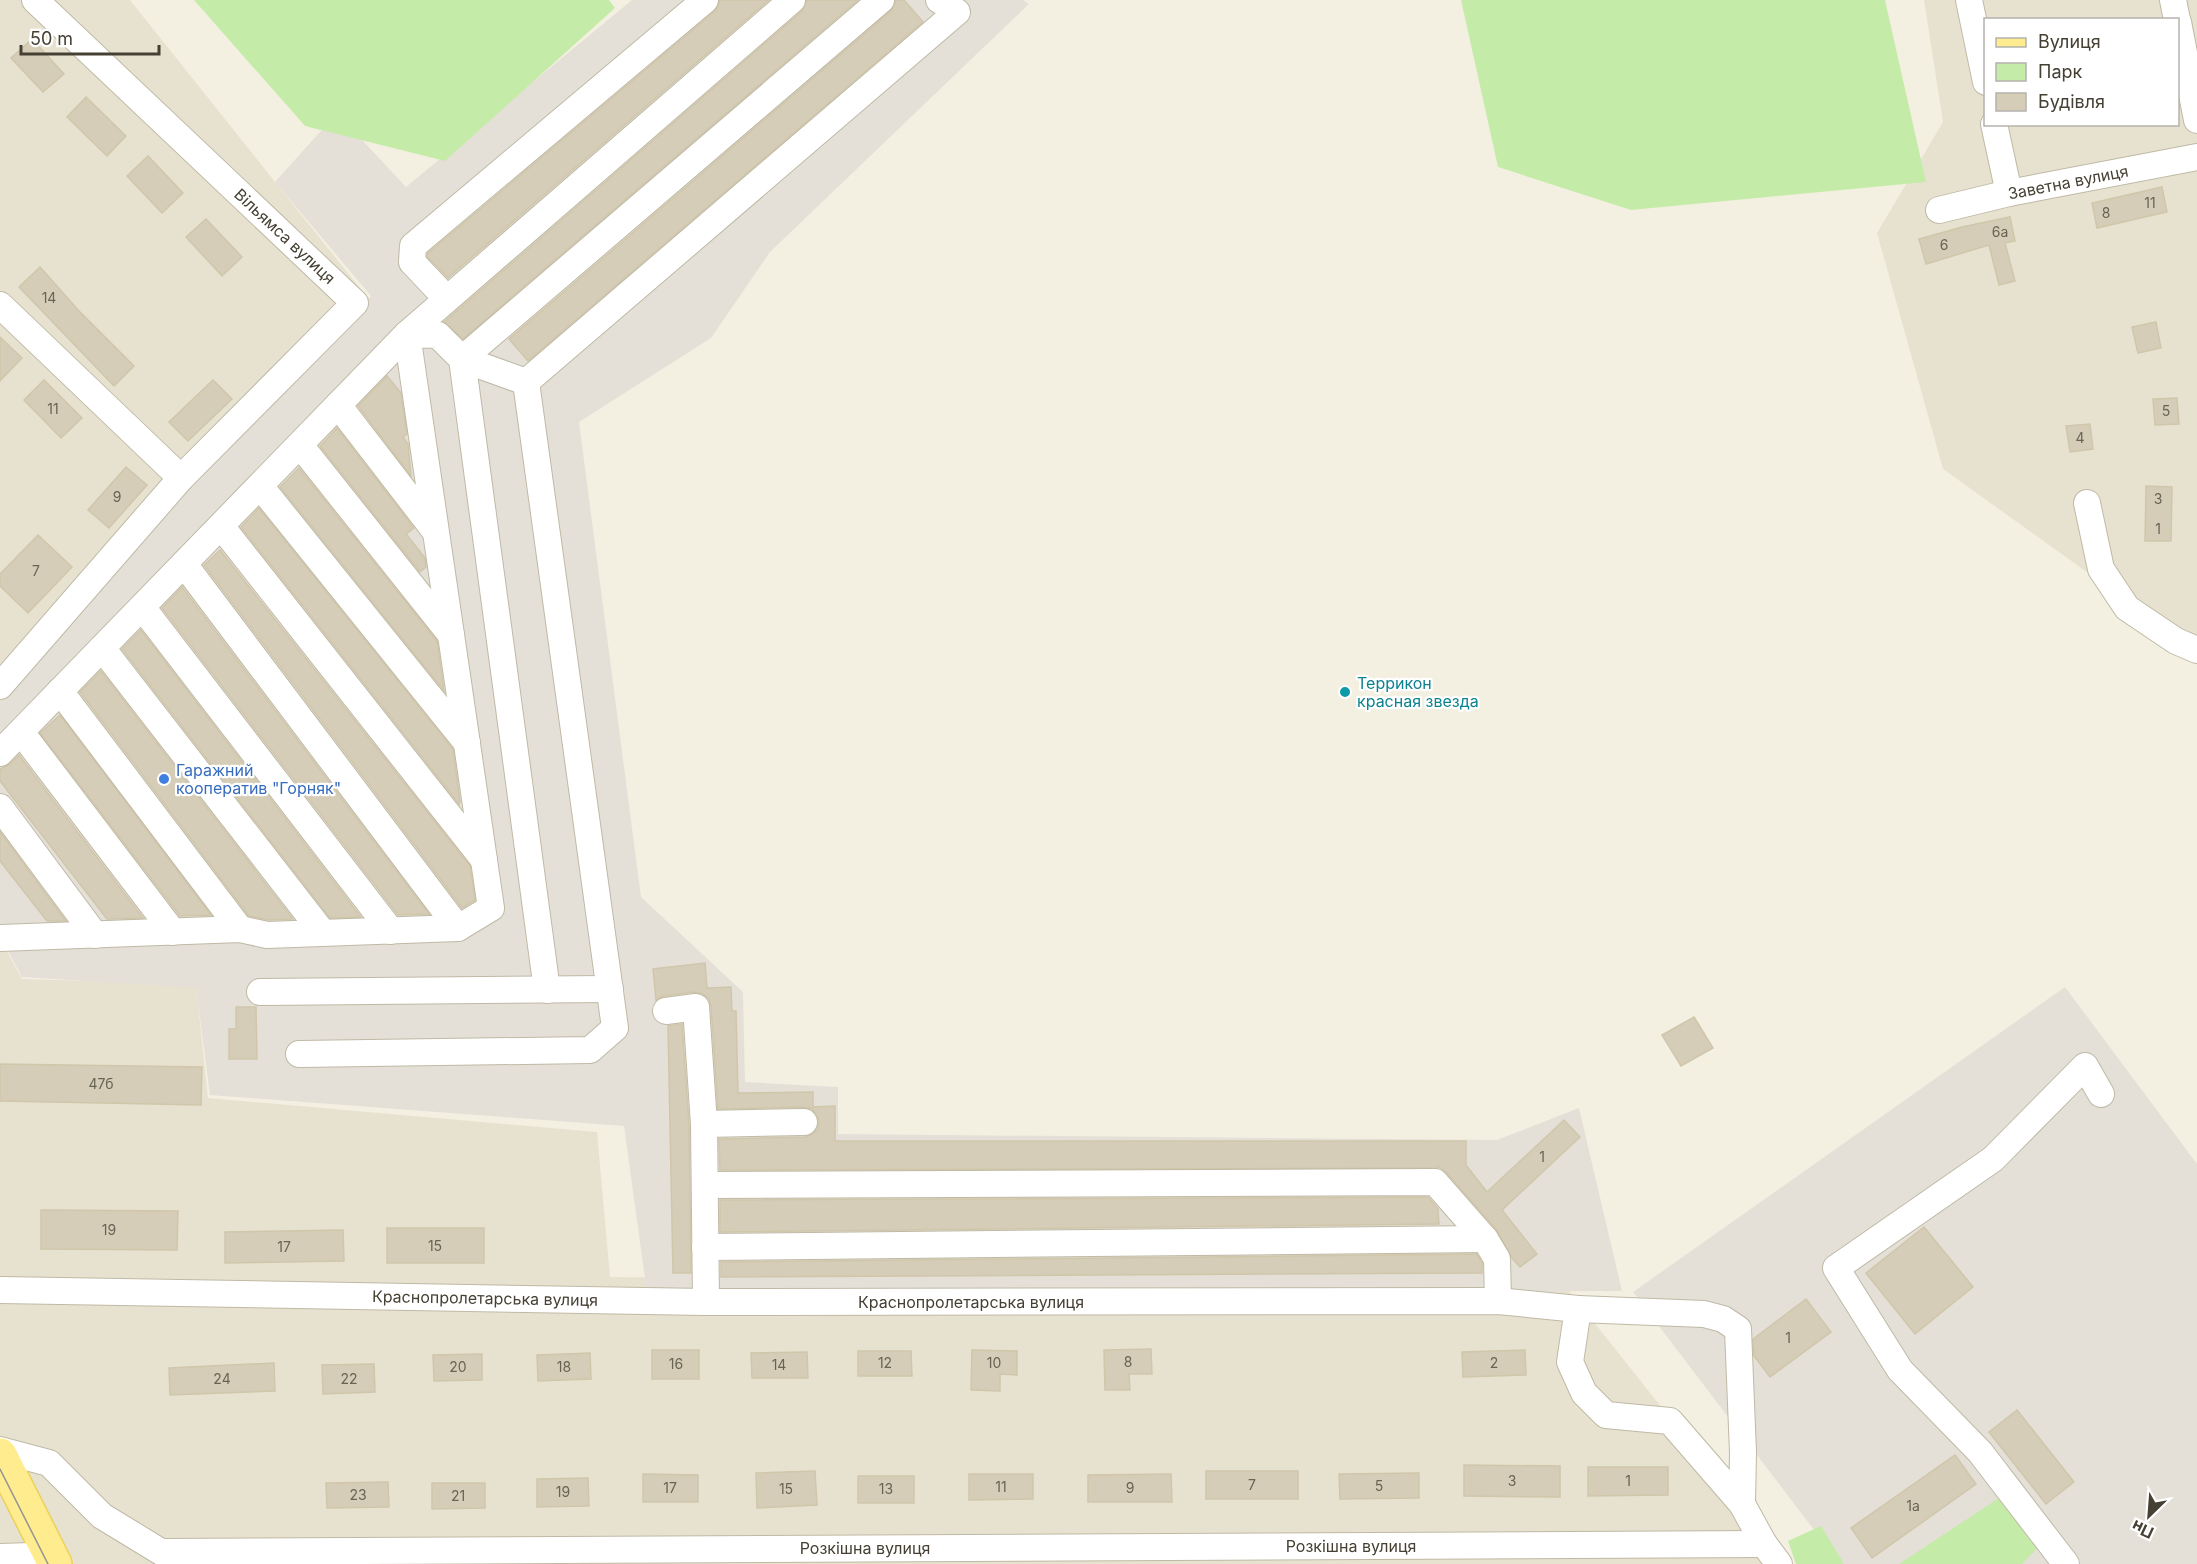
<svg xmlns="http://www.w3.org/2000/svg" width="2197" height="1564" font-family="Inter,sans-serif">
<style>
.residential{fill:#e7e2d0;fill-rule:evenodd}
.industrial{fill:#e4e0d8}
.green{fill:#c5eba8}
.building{fill:#d5cdb7;stroke:#d0c6aa;stroke-width:1.5}
.lines{fill:none;stroke-linecap:round;stroke-linejoin:round}
.minor-casing{stroke:#bfb9a5;stroke-width:28}
.major-casing{stroke:#ecd058;stroke-width:36}
.minor{stroke:#fff;stroke-width:26}
.major{stroke:#ffec8f;stroke-width:33}
.tram{stroke:#949494;stroke-width:1.5}
.culture-dot{fill:#0f9aa8;stroke:#fff;stroke-width:2}
.shop-dot{fill:#3f7fe0;stroke:#fff;stroke-width:2}
.labels{text-anchor:middle;stroke-width:4.5;stroke-linejoin:round;paint-order:stroke}
.number-label{font-size:14px;fill:#696354}
.street-label{font-size:16px;fill:#454033;stroke:#fff}
.culture-label{font-size:16px;fill:#0d838f;stroke:#fff;text-anchor:start}
.shop-label{font-size:16px;fill:#366cbe;stroke:#fff;text-anchor:start}
</style>
<rect width="100%" height="100%" fill="#f3f0e2"/>
<g class="residential">
<path d="M0 0H130L367 297 0 680Z"/>
<path d="M1924 0H2197V651L1943 469 1877 233 1943 122ZM1986 20H2178V124H1986Z"/>
<path d="M0 939 22 979 196 984 208 1098 597 1132 610 1277 1566 1287 1786 1564H0Z"/>
</g>
<g class="industrial">
<path d="M632 0H1023L1029 4 770 252 711 338 579 422 641 897 743 992 745 1082 838 1087V1134L1497 1140 1579 1108 1622 1291 647 1293 624 1126 210 1095 196 988 22 977 0 937V682L371 296 275 182 337 113 406 187Z"/>
<path d="M2065 987 2197 1164V1564H1840L1633 1292Z"/>
</g>
<g class="green">
<path d="M194 0H609L615 8 445 161 305 126Z"/>
<path d="M1461 0H1885L1926 182 1631 210 1498 167Z"/>
<path d="M2011 1490 2050 1535 2022 1564H1899Z"/>
<path d="M1821 1526 1844 1564H1796L1788 1541Z"/>
</g>
<g class="building">
<path d="M720 0H769L448 278 427 256 428 253 715 11Z"/>
<path d="M807 0H858L463 339 444 322 802 11Z"/>
<path d="M896 0H904L923 22 528 361 509 339 891 11Z"/>
<path d="M32 39 64 74 43 92 11 58Z"/>
<path d="M86 97 126 136 107 156 67 117Z"/>
<path d="M148 156 183 193 162 213 127 176Z"/>
<path d="M2162 187 2167 212 2097 228 2092 203Z"/>
<path d="M2010 217 2015 241 2005 243 2015 281 1999 285 1989 245 1926 264 1919 239 1962 227Z"/>
<path d="M206 219 242 257 222 276 186 237Z"/>
<path d="M40 267 79 311 134 366 114 386 19 287Z"/>
<path d="M2156 322 2161 348 2138 353 2132 327Z"/>
<path d="M0 337 22 358 0 381Z"/>
<path d="M387 376 401 393 407 434 403 437 408 444 411 476 358 406Z"/>
<path d="M44 380 82 418 61 438 24 400Z"/>
<path d="M213 380 232 399 188 441 169 422Z"/>
<path d="M2177 398 2179 424 2155 425 2153 399Z"/>
<path d="M2090 424 2093 449 2070 452 2066 426Z"/>
<path d="M337 428 414 528 406 534 425 558 426 567 420 572 320 446Z"/>
<path d="M126 467 147 485 109 528 88 510Z"/>
<path d="M299 468 437 641 444 691 280 487Z"/>
<path d="M2146 486 2172 487 2171 541H2145Z"/>
<path d="M259 508 453 749 460 802 459 804 241 527Z"/>
<path d="M38 535 72 567 28 613 0 586V574Z"/>
<path d="M220 550 470 866 475 900 462 908 204 565Z"/>
<path d="M182 587 429 914 398 915 162 608Z"/>
<path d="M141 630 361 917 330 918 122 649Z"/>
<path d="M101 671 293 919H292L268 920 249 916 80 692Z"/>
<path d="M60 715 211 915 180 916 40 733Z"/>
<path d="M19 755 143 918 107 919 0 781V769L10 764Z"/>
<path d="M0 832 66 921H47L0 861Z"/>
<path d="M705 963 707 988 731 987 732 1011H736L738 1093 813 1092V1107L835 1106V1141H1466V1165L1487 1192 1564 1120 1580 1137 1502 1210 1537 1254 1520 1267 1512 1258 1496 1229 1446 1172 1438 1166V1168L720 1170 719 1139 805 1137 811 1135 817 1130 819 1121 817 1115 812 1109 804 1107 718 1109 711 1006 709 999 703 994 694 992 664 996 656 1000 653 969Z"/>
<path d="M236 1007H256L257 1059H229V1029H236Z"/>
<path d="M1694 1017 1713 1048 1681 1066 1662 1035Z"/>
<path d="M682 1024 689 1125 691 1273H673L668 1026Z"/>
<path d="M0 1064 202 1067 201 1105 0 1101Z"/>
<path d="M1428 1197 1438 1209 1439 1224 720 1232V1200Z"/>
<path d="M41 1210 178 1211 177 1250 41 1249Z"/>
<path d="M1924 1227 1973 1287 1915 1334 1866 1273Z"/>
<rect x="387" y="1228" width="97" height="35"/>
<path d="M343 1230 344 1261 225 1263V1232Z"/>
<path d="M1477 1254 1482 1263V1273L721 1277V1262Z"/>
<path d="M1806 1299 1831 1332 1770 1377 1754 1356 1753 1339Z"/>
<path d="M1151 1349 1152 1374H1129L1130 1390H1105L1104 1350Z"/>
<rect x="652" y="1350" width="47" height="29"/>
<path d="M972 1350 1017 1351V1375L1000 1374V1391L971 1390Z"/>
<path d="M1525 1350 1526 1375 1463 1377 1462 1352Z"/>
<path d="M858 1351H911L912 1376H858Z"/>
<path d="M807 1352 808 1378H752L751 1353Z"/>
<path d="M590 1353 591 1379 538 1381 537 1355Z"/>
<path d="M482 1354V1380L434 1381 433 1355Z"/>
<path d="M274 1363 275 1391 170 1395 169 1368Z"/>
<path d="M374 1364 375 1392 323 1394 322 1365Z"/>
<path d="M2017 1410 2074 1482 2046 1504 1989 1432Z"/>
<path d="M1955 1455 1976 1484 1872 1558 1851 1528Z"/>
<path d="M1464 1465 1560 1466V1497L1464 1496Z"/>
<path d="M1588 1467H1668V1495L1588 1496Z"/>
<path d="M815 1471 817 1505 757 1508 756 1473Z"/>
<rect x="1206" y="1471" width="92" height="28"/>
<path d="M1419 1473V1498L1340 1499 1339 1474Z"/>
<path d="M643 1474 698 1475V1502H643Z"/>
<path d="M969 1474H1033V1499L969 1500Z"/>
<path d="M1171 1474 1172 1502H1088V1475Z"/>
<rect x="858" y="1476" width="56" height="27"/>
<path d="M588 1478 589 1506 537 1507V1479Z"/>
<path d="M388 1482 389 1507 327 1508 326 1483Z"/>
<path d="M432 1483H485V1508L432 1509Z"/>
</g>
<g class="lines">
<g class="minor-casing">
<g id="minor">
<path d="M1969 0 1986 82"/>
<path d="M2173 0 2177 20"/>
<path d="M2178 22 2197 120"/>
<path d="M1994 124 2009 193"/>
<path d="M1939 210 2009 193 2197 157"/>
<path d="M447 299 412 262 413 246 705 0"/>
<path d="M0 305 181 478"/>
<path d="M526 382 957 12 939 0"/>
<path d="M338 405 435 531"/>
<path d="M300 445 451 635"/>
<path d="M260 486 467 743"/>
<path d="M2087 503 2101 569 2127 608 2176 641 2197 650"/>
<path d="M221 526 484 860"/>
<path d="M184 564 458 928"/>
<path d="M142 607 391 931"/>
<path d="M102 648 323 933"/>
<path d="M0 686 181 478 355 303 35 0"/>
<path d="M60 691 240 929"/>
<path d="M21 732 173 932"/>
<path d="M0 753 407 334 792 0"/>
<path d="M0 807 95 935"/>
<path d="M0 938 240 929 267 935 458 928 491 908 407 334 438 335 462 359 547 990"/>
<path d="M260 992 610 989"/>
<path d="M666 1011 696 1007 704 1124 706 1302"/>
<path d="M299 1054 590 1050 615 1028 526 382 462 359 881 0"/>
<path d="M704 1124 804 1122"/>
<path d="M705 1185 1435 1182 1485 1239 1497 1259 1498 1301"/>
<path d="M705 1247 1485 1239"/>
<path d="M0 1290 706 1302 1498 1301 1578 1309 1570 1362 1584 1393 1606 1415 1670 1421 1742 1504 1764 1544 1779 1564"/>
<path d="M1578 1309 1704 1314 1723 1319 1738 1329 1743 1453 1742 1504"/>
<path d="M0 1450 49 1463 102 1516 161 1552 1764 1544"/>
<path d="M0 1557 31 1556 47 1548"/>
<path d="M2066 1564 1980 1452 1900 1370 1836 1268 1993 1159 2085 1066 2101 1094"/>
</g>
</g>
<g class="major-casing">
<path id="major" d="M0 1455 55 1564"/>
</g>
<use href="#minor" class="minor"/>
<use href="#major" class="major"/>
<path class="tram" d="M0 1469 48 1564"/>
</g>
<circle class="culture-dot" cx="1345" cy="692" r="6"/>
<circle class="shop-dot" cx="164" cy="779" r="6"/>
<g class="labels">
<g class="number-label">
<text x="2150" y="208">11</text>
<text x="2106" y="218">8</text>
<text x="2000" y="237">6а</text>
<text x="1944" y="250">6</text>
<text x="49" y="303">14</text>
<text x="53" y="414">11</text>
<text x="2166" y="416">5</text>
<text x="2080" y="443">4</text>
<text x="117" y="502">9</text>
<text x="2158" y="504">3</text>
<text x="2158" y="534">1</text>
<text x="36" y="576">7</text>
<text x="101" y="1089">47б</text>
<text x="1542" y="1162">1</text>
<text x="109" y="1235">19</text>
<text x="435" y="1251">15</text>
<text x="284" y="1252">17</text>
<text x="1788" y="1343">1</text>
<text x="1128" y="1367">8</text>
<text x="885" y="1368">12</text>
<text x="994" y="1368">10</text>
<text x="1494" y="1368">2</text>
<text x="676" y="1369">16</text>
<text x="779" y="1370">14</text>
<text x="458" y="1372">20</text>
<text x="564" y="1372">18</text>
<text x="222" y="1384">24</text>
<text x="349" y="1384">22</text>
<text x="1512" y="1486">3</text>
<text x="1628" y="1486">1</text>
<text x="1252" y="1490">7</text>
<text x="1379" y="1491">5</text>
<text x="1001" y="1492">11</text>
<text x="670" y="1493">17</text>
<text x="1130" y="1493">9</text>
<text x="786" y="1494">15</text>
<text x="886" y="1494">13</text>
<text x="563" y="1497">19</text>
<text x="358" y="1500">23</text>
<text x="458" y="1501">21</text>
<text x="1913" y="1511">1а</text>
</g>
<g class="street-label">
<text transform="translate(2068 182) rotate(-11)" y="6">Заветна вулиця</text>
<text transform="translate(285 236) rotate(43)" y="6">Вільямса вулиця</text>
<text transform="translate(485 1298) rotate(1)" y="6">Краснопролетарська вулиця</text>
<text x="971" y="1308">Краснопролетарська вулиця</text>
<text x="1351" y="1552">Розкішна вулиця</text>
<text x="865" y="1554">Розкішна вулиця</text>
</g>
<g class="culture-label">
<text x="1357" y="689">Террикон<tspan x="1357" dy="18">красная звезда</tspan></text>
</g>
<g class="shop-label">
<text x="176" y="776">Гаражний<tspan x="176" dy="18">кооператив "Горняк"</tspan></text>
</g>
</g>
<rect x="1984" y="18" width="195" height="108" fill="#ffffff" stroke="#b5b3ad" stroke-width="1.5"/>
<rect x="1996" y="38" width="30" height="9" fill="#ffec8f" stroke="#b5b3ad" stroke-width="1.5"/>
<text x="2038" y="48" font-size="18" fill="#454033">Вулиця</text>
<rect x="1996" y="63" width="30" height="18" fill="#c5eba8" stroke="#b5b3ad" stroke-width="1.5"/>
<text x="2038" y="78" font-size="18" fill="#454033">Парк</text>
<rect x="1996" y="93" width="30" height="18" fill="#d5cdb7" stroke="#b5b3ad" stroke-width="1.5"/>
<text x="2038" y="108" font-size="18" fill="#454033">Будівля</text>
<g transform="translate(2149 1516) rotate(205)" stroke="#ffffff" stroke-width="4.5" paint-order="stroke">
<path d="M0-4.5L10 22L0 15L-10 22Z" fill="#454033"/>
<text y="-9" font-size="16" font-weight="bold" text-anchor="middle" fill="#454033">Пн</text>
</g>
<path d="M21 45v9h138v-9" fill="none" stroke="#454033" stroke-width="3"/>
<text x="30" y="45" font-size="18" fill="#454033" stroke="#ffffff" stroke-width="4.5" paint-order="stroke">50 m</text>
</svg>
